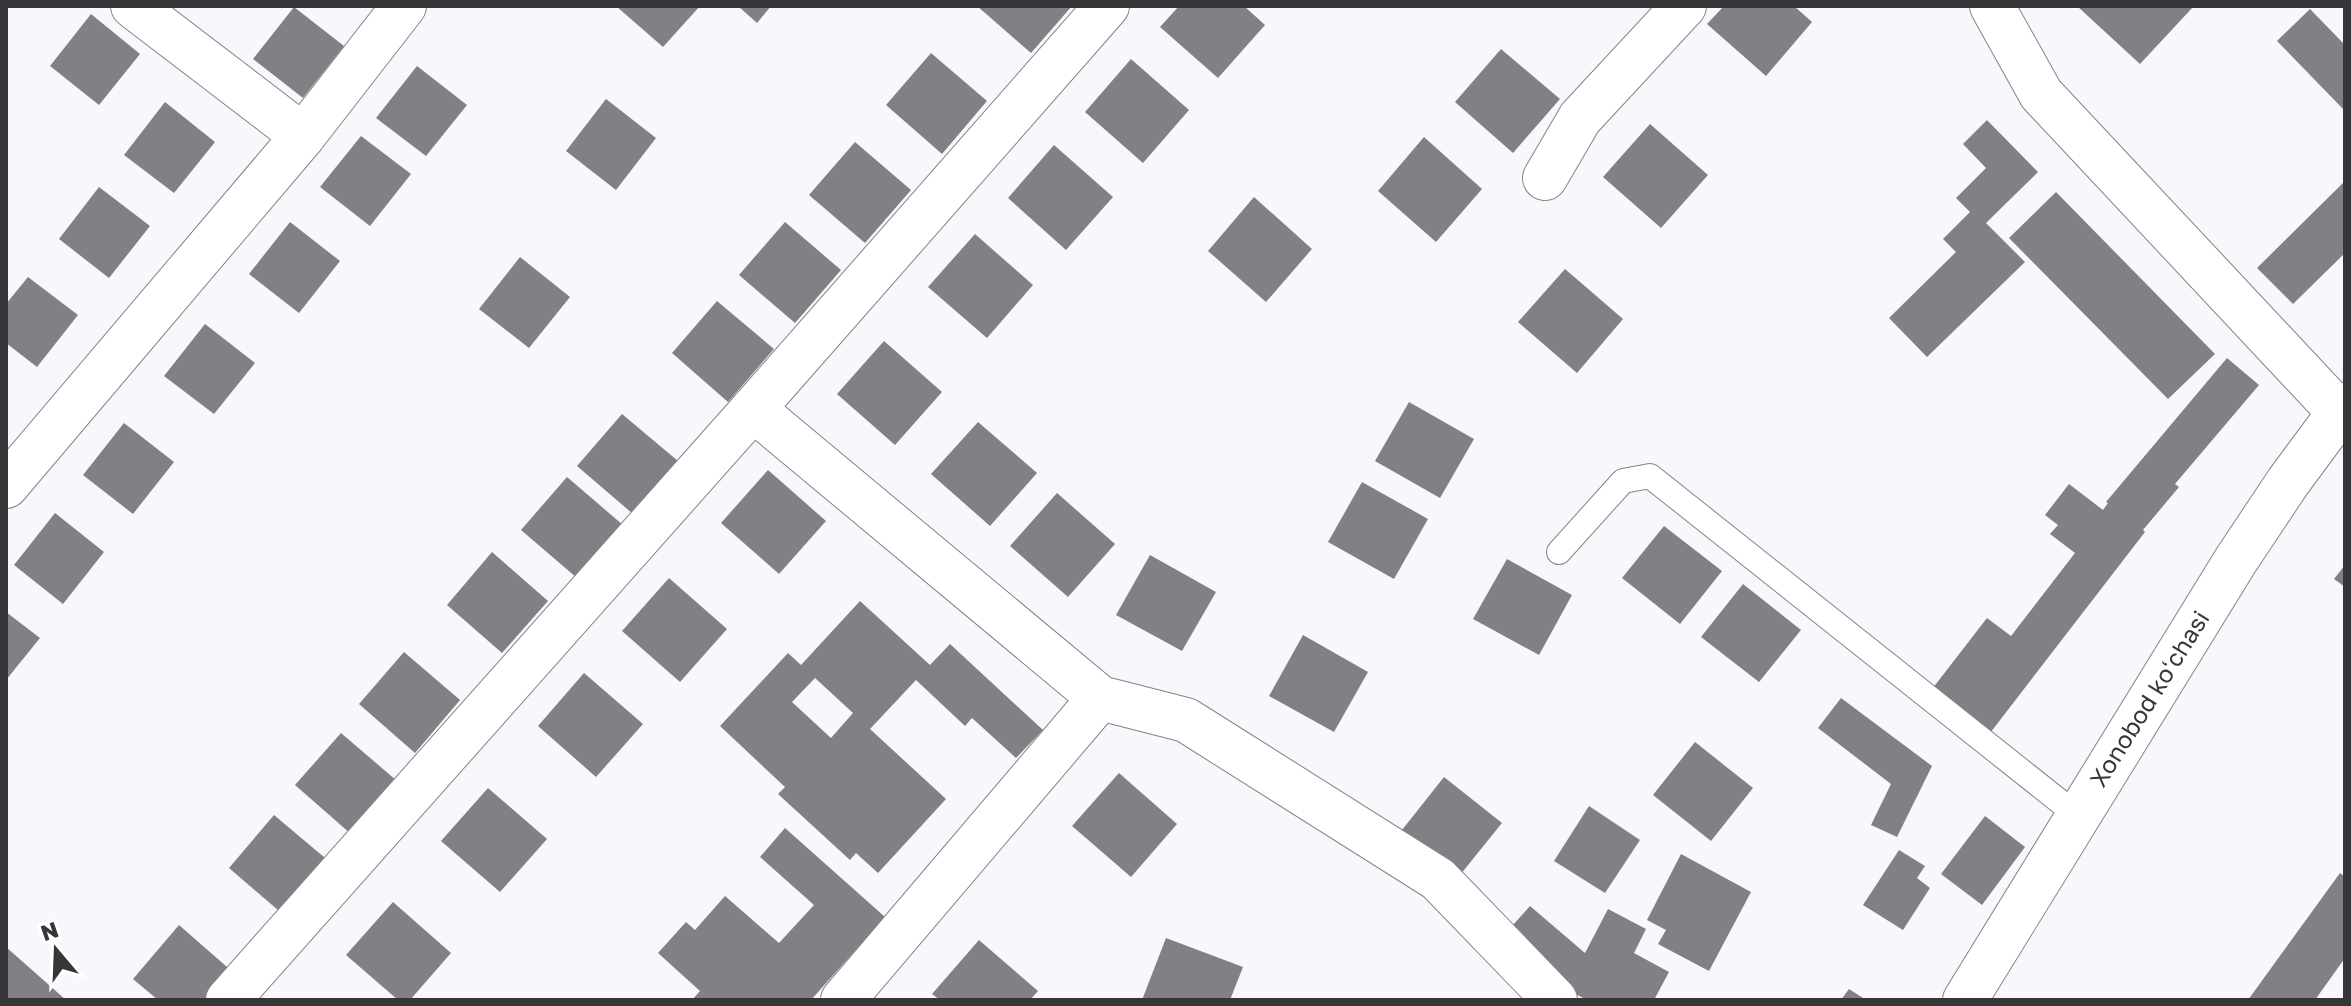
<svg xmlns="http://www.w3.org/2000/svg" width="2351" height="1006" font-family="'Golos Text',sans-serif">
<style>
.building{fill:#818185;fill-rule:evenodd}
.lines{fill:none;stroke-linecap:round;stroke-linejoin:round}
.service-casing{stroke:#848488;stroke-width:26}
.minor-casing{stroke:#848488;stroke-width:46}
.secondary-casing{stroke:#848488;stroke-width:46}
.service{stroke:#fff;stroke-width:24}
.minor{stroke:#fff;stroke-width:44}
.secondary{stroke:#fff;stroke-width:44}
.labels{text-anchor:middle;stroke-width:7;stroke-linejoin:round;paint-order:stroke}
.street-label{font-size:24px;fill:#363638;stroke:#fff}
</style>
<rect width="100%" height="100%" fill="#f8f8fc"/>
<g class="building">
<path d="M616 6H700L663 47Z"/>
<path d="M738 6H771L757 23Z"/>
<path d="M977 6H1072L1031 53Z"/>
<path d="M1179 6H1244L1265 25 1218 78 1160 27Z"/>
<path d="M1724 6H1794L1812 22 1766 76 1707 24Z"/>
<path d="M2077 6H2194L2140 64Z"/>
<path d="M294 7 344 46 303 98 253 59Z"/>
<path d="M2310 9 2345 45V111L2277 41Z"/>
<path d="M91 14 140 54 99 105 50 66Z"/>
<path d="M1501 49 1560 99 1513 153 1455 102Z"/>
<path d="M931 53 987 101 942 154 886 105Z"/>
<path d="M1131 59 1189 110 1143 163 1085 112Z"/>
<path d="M417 66 467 105 426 156 376 118Z"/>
<path d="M606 99 656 138 616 190 566 151Z"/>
<path d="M165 102 215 142 174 193 124 155Z"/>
<path d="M1987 120 2038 172 1986 223 2025 262 1927 357 1889 318 1956 252 1943 239 1970 212 1956 198 1986 168 1963 144Z"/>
<path d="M1650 124 1708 175 1661 228 1603 177Z"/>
<path d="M361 136 411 174 370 226 320 187Z"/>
<path d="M1424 137 1482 189 1436 242 1378 191Z"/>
<path d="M855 142 911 190 865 243 809 195Z"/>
<path d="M1054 145 1113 197 1066 250 1008 198Z"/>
<path d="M2345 181V253L2293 304 2257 268Z"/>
<path d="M99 187 150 226 109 278 59 239Z"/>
<path d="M2056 192 2215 354 2168 399 2009 238Z"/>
<path d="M1254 197 1312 249 1266 302 1208 251Z"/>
<path d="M290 222 340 261 299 313 249 274Z"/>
<path d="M785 222 841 270 795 323 739 275Z"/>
<path d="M975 234 1033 285 987 338 928 287Z"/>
<path d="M520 257 570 297 529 348 479 309Z"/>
<path d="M1565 269 1623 319 1577 373 1518 322Z"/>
<path d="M28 277 78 315 37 367 6 343V304Z"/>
<path d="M717 301 774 349 728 402 672 353Z"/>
<path d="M205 324 255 363 214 414 164 376Z"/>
<path d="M884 341 942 392 895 445 837 394Z"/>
<path d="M2227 358 2259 385 2175 484 2179 487 2143 530 2145 532 1987 737 1929 693 1987 618 2011 636 2075 553 2050 534 2058 525 2045 515 2069 484 2103 510 2108 503 2106 502Z"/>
<path d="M1409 402 1474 439 1440 498 1375 461Z"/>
<path d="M622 414 678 461 633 514 577 466Z"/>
<path d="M978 422 1037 473 990 526 931 474Z"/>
<path d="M124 423 174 462 133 514 83 475Z"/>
<path d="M768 470 826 521 779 574 721 523Z"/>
<path d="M567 477 623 525 577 578 521 530Z"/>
<path d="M1362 482 1428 519 1394 579 1328 542Z"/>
<path d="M1057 493 1115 544 1068 597 1010 546Z"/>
<path d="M55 513 104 552 63 604 14 565Z"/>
<path d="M1664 526 1722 571 1680 624 1622 578Z"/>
<path d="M492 552 548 601 502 653 447 605Z"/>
<path d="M1150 555 1216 592 1182 651 1116 615Z"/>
<path d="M1507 559 1572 595 1539 655 1473 619Z"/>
<path d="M2345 565V587L2334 579Z"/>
<path d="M669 578 727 629 680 682 622 631Z"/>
<path d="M1743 584 1801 630 1759 682 1701 637Z"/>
<path d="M860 601 930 665 950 644 1043 730 1016 758 972 718 965 726 916 680 870 729 946 799 878 873 856 853 850 860 778 794 785 787 720 726 788 653 801 665ZM815 678 853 713 831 738 792 702Z"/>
<path d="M6 612 40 638 6 680Z"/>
<path d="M1303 635 1368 672 1334 732 1269 696Z"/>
<path d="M404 652 460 700 415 753 359 704Z"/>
<path d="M584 673 643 724 596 777 538 726Z"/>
<path d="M1841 698 1932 766 1897 837 1871 825 1891 784 1818 728Z"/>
<path d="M341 733 397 781 351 834 295 785Z"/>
<path d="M1695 742 1753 788 1711 841 1653 795Z"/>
<path d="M1119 773 1177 824 1131 877 1072 826Z"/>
<path d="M1444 777 1502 823 1460 875 1402 830Z"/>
<path d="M488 788 547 839 500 892 441 841Z"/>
<path d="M1589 806 1640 840 1605 893 1554 861Z"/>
<path d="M274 815 331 863 285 916 229 868Z"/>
<path d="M1985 816 2025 847 1982 905 1941 874Z"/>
<path d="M785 828 885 917 811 1000H692L700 991 658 953 686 922 695 930 725 896 779 943 814 905 760 857Z"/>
<path d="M1899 850 1925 866 1917 878 1930 888 1903 930 1863 905Z"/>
<path d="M1681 854 1751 892 1709 971 1658 944 1666 930 1647 920Z"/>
<path d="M2340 873 2345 877V958L2315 1000H2248Z"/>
<path d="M393 902 451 953 410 1000H398L346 955Z"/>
<path d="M1530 906 1585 953 1608 909 1646 929 1634 953 1669 972 1654 1000H1587L1566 989 1504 935Z"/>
<path d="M179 925 235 974 212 1000H158L133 979Z"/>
<path d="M1166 938 1243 967 1230 1000H1142Z"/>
<path d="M979 940 1038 991 1030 1000H940L932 994Z"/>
<path d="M6 947 66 1000H6Z"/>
<path d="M1849 989 1866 1000H1841Z"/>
</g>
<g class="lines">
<g class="service-casing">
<path id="service" d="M1559 552 1623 481 1650 476 2078 816"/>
</g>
<g class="minor-casing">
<g id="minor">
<path d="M133 6 303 136"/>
<path d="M1992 6 2041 94 2339 412"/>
<path d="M1545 178 1580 118 1684 6"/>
<path d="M753 409 1100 698 1186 720 1438 879 1555 1000"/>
<path d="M6 486 303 136 404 6"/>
<path d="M228 1000 753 409 1107 6"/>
<path d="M843 1000 1100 698"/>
</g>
</g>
<g class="secondary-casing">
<path id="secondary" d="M1965 1000 2236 560 2288 482 2345 405"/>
</g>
<use href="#service" class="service"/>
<use href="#minor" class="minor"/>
<use href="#secondary" class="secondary"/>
</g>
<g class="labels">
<g class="street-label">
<text transform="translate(2150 699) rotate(-58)" y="8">Xonobod koʻchasi</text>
</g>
</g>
<rect width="2351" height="1006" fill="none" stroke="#363638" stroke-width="16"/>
<g transform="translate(56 950) rotate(341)" stroke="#ffffff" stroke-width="6" paint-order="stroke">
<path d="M0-6L14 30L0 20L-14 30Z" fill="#363638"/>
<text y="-12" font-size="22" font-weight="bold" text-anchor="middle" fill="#363638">N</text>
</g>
</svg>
